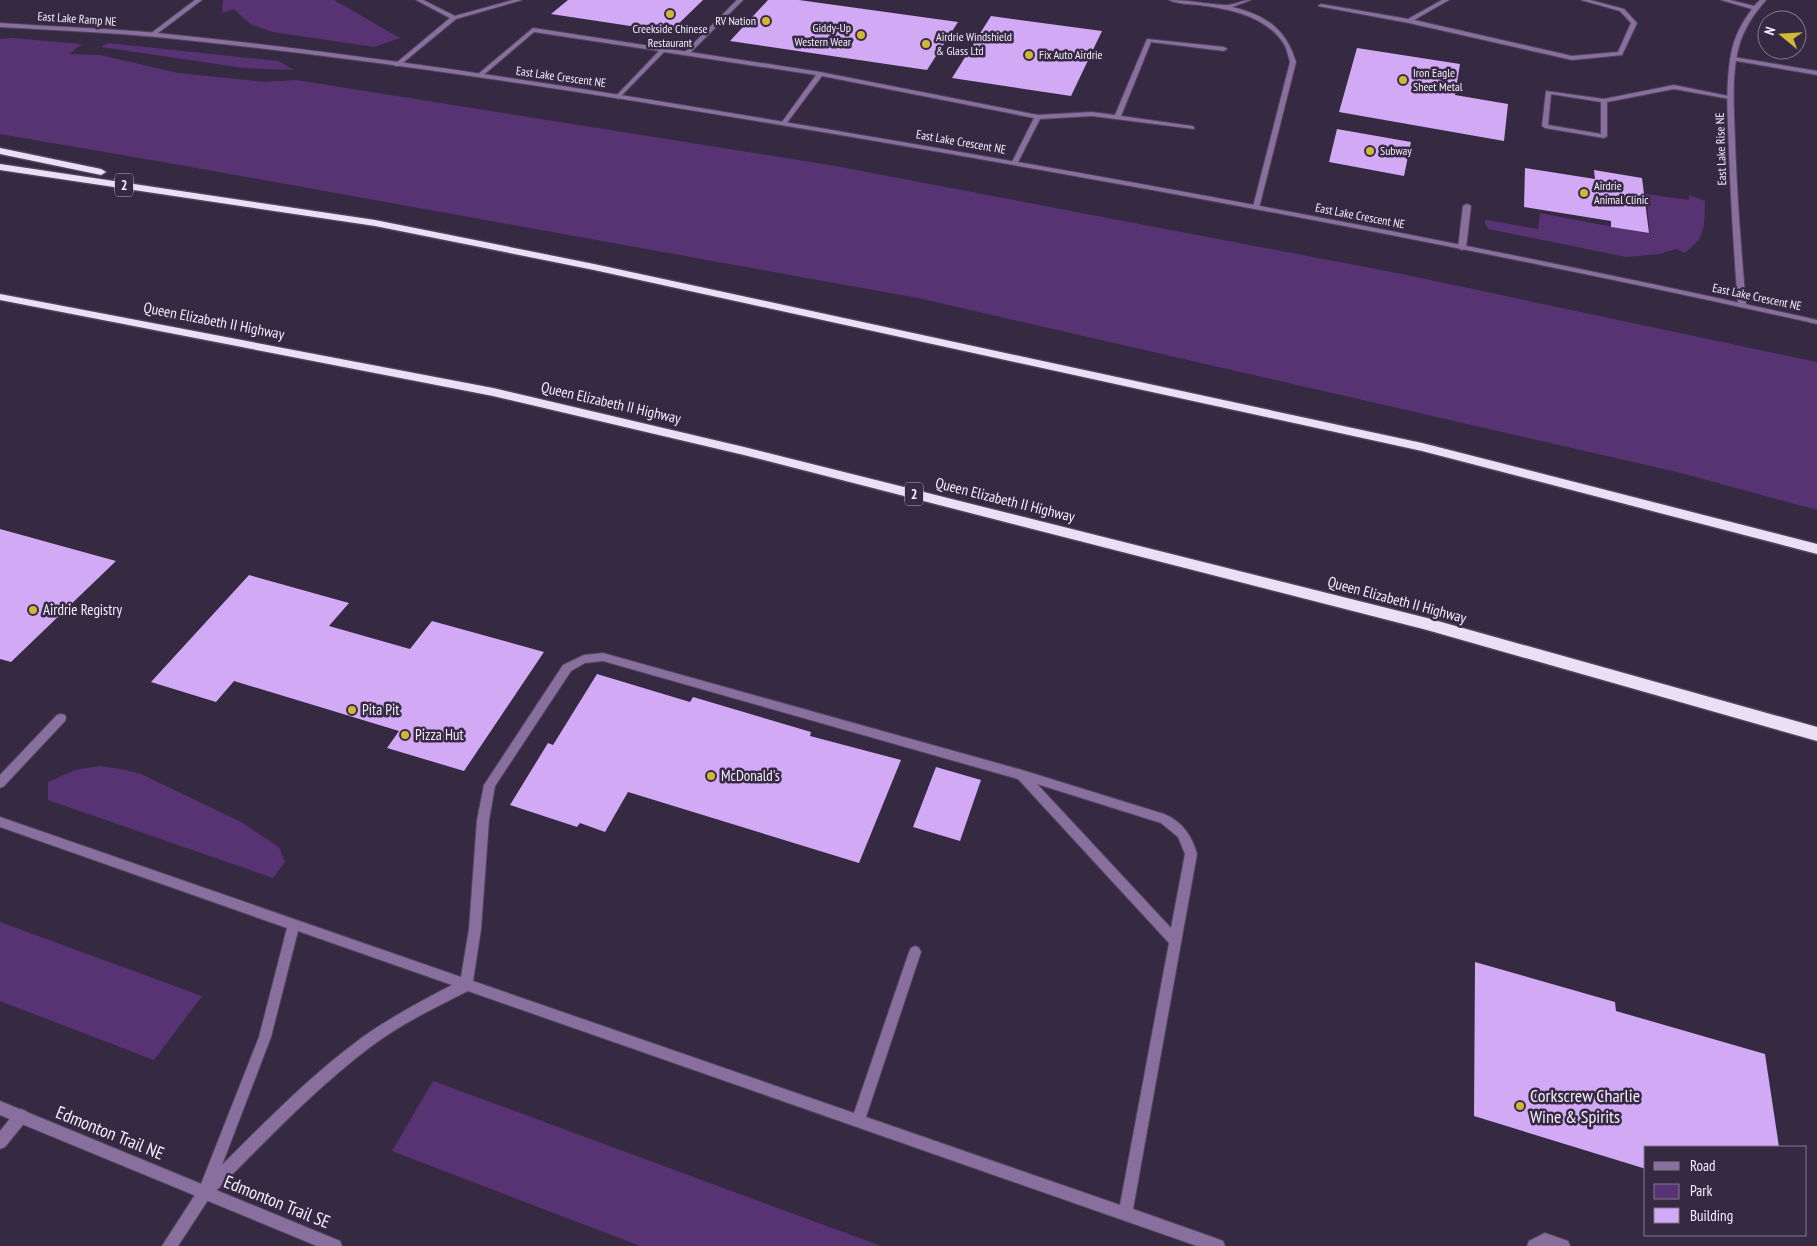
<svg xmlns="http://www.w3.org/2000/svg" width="1817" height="1246" font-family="'PT Sans Narrow',sans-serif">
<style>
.green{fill:#573373}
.building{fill:#d1a9f4}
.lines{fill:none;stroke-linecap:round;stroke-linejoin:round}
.service-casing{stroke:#51455c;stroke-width:2}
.minor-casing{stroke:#51455c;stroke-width:2}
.tertiary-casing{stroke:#51455c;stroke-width:2}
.motorway-casing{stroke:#51455c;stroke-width:3}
.service{fill:#886f9e;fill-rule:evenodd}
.minor{fill:#886f9e;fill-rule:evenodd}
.tertiary{fill:#886f9e;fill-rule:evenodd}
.motorway{fill:#ebdff6;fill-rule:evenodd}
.poi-dot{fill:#d0b836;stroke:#362942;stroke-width:2}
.labels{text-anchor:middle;stroke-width:5;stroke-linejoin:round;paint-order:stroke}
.far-street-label{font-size:12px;fill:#f6eefe;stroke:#362942}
.far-poi-label{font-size:12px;fill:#f6eefe;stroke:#362942;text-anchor:start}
.shield{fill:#362942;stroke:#bcb3c6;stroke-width:1}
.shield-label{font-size:14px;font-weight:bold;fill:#f6eefe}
.street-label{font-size:15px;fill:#f6eefe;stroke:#362942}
.poi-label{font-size:15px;fill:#f6eefe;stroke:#362942;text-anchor:start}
.near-poi-label{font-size:18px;fill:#f6eefe;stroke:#362942;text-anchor:start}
.near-street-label{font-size:18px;fill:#f6eefe;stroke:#362942}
</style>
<rect width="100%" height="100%" fill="#362942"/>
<g class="green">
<path d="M223 0H334L400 38 374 47 273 32 250 24 234 9 222 13Z"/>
<path d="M12 38 82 44 69 54 100 55 178 73 265 82 296 80 830 165 1397 273 1817 362V510L1681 473 918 298 180 165 0 134V39Z"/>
<path d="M108 43 278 61 294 70 244 68 101 47Z"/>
<path d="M1646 194 1689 200V195L1705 201C1704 225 1707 238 1684 253L1676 249 1659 254 1626 257 1488 229 1484 221 1487 220 1538 229 1540 213 1650 234Z"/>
<path d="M99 766 121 769 141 774 241 822 279 847 285 862 273 878 48 800V782L75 770Z"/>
<path d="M0 922 202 996 154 1060 0 1001Z"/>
<path d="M433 1081 881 1246H640L392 1151Z"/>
</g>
<g class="building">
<path d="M568 0H703L670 32 551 14Z"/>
<path d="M768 0H799L958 22 927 70 730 41Z"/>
<path d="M991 16 1102 31 1071 96 952 78Z"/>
<path d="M1357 48 1460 64 1455 95 1508 104 1504 141 1339 112Z"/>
<path d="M1337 129 1411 142 1404 176 1329 162Z"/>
<path d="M1525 168 1595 179 1594 170 1642 178 1649 233 1611 227V221L1524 207Z"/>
<path d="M0 529 116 561 11 662 0 659Z"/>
<path d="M249 575 349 603 329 626 410 649 432 621 544 652 464 771 387 748 399 731 234 681 216 702 151 682Z"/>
<path d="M597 674 690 702 693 697 811 732 810 736 901 760 859 863 628 792 605 832 580 823 577 827 510 805 548 743 553 745Z"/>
<path d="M936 767 981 780 960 841 913 827Z"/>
<path d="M1475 962 1615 1002 1616 1011 1765 1054 1779 1147H1646V1169L1474 1116Z"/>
</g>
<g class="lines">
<g class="service-casing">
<g id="service">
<path d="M416 0H423L455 16 513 0H522L456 19 399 66H395V64L450 18Z"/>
<path d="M1169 0C1188 0 1206 4 1224 5 1233 6 1242 0 1251 0L1232 7C1266 15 1286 29 1296 62L1259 208 1253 207 1290 62C1288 56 1287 49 1284 44 1266 16 1230 9 1199 5 1190 4 1177 4 1169 0Z"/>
<path d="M1442 0H1449L1414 20 1572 56 1618 52 1631 23 1620 11 1581 0H1590L1624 9 1637 23 1622 55 1572 60 1409 23 1318 6 1321 4 1408 19Z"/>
<path d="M533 28 820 72 1038 115 1092 112 1115 115 1147 39 1224 47 1227 49 1224 51 1151 42 1121 116 1192 126 1194 127V129L1092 116 1040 119 1018 162 1015 164 1012 162 1034 118 822 76 786 124H782V122L816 75 664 52 618 99 615 97 616 96 659 51 534 32 481 77H477V75Z"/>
<path d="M1733 57 1817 71V75L1731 60 1730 59Z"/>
<path d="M1674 85 1733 97 1730 99 1674 89 1607 102V136L1604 138 1545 128 1542 126 1546 91 1604 99ZM1551 94 1601 102V134L1548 125Z"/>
<path d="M1467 204 1471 206 1466 248 1462 250 1458 248 1463 206Z"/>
<path d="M603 653 1022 770 1164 814C1182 821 1192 836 1197 854L1133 1209 1218 1239 1223 1241 1225 1246H1197L468 991C434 1008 399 1025 369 1048 311 1092 261 1146 210 1197L205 1199 200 1197 198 1192 199 1189 259 1037 287 928 0 827V817L461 977 469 929 477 820 484 785 563 665 584 655ZM603 661 1018 779 1169 943 1120 1205 866 1117 921 952 919 948 915 946 911 948 909 952 854 1113 473 981 481 929 489 820 495 786 571 671 585 663ZM1037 784 1161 823 1178 837 1185 854 1171 928ZM298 931 452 985C421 1001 389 1018 360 1039 310 1076 266 1121 222 1165L271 1037Z"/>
<path d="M61 714 65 715 66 718 65 721 4 786 0 788V775L57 715Z"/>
<path d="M21 1109 26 1111 28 1116 26 1121 5 1147 0 1149V1131L16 1111Z"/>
<path d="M1545 1233 1568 1241 1570 1246H1527L1529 1241Z"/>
</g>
</g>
<g class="minor-casing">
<g id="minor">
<path d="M195 0H202L154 36H150V34Z"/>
<path d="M737 0H743L689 54H685V52Z"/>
<path d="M1721 0H1730L1754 6 1760 0H1766C1754 14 1744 28 1739 46 1731 76 1734 110 1735 141 1737 196 1741 250 1746 305L1742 307 1738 305C1734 254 1731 204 1729 153 1728 120 1725 86 1731 54 1734 37 1742 22 1752 9Z"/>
<path d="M205 1185 210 1187 212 1192 210 1197 178 1246H162L200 1187Z"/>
</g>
</g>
<g class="tertiary-casing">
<g id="tertiary">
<path d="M0 23C52 27 105 28 157 33 403 58 647 98 890 140 1200 193 1510 251 1817 320V324C1513 256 1207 198 899 145 653 103 406 62 157 37 105 32 52 30 0 27Z"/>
<path d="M0 1101 340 1241 342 1246H317L0 1115Z"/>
</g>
</g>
<g class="motorway-casing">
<g id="motorway">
<path d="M0 148 101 169 106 172 101 175 0 154Z"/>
<path d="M0 164 375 220 594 264 1422 443 1817 544V554L1422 451 594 270 375 226 0 170Z"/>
<path d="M0 294 493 388 744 447 1427 618 1817 727V741L1427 630 744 455 493 396 0 300Z"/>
</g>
</g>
<use href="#service" class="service"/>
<use href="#minor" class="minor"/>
<use href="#tertiary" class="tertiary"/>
<use href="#motorway" class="motorway"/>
</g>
<g class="poi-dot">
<circle cx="670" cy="14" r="5"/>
<circle cx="766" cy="21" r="5"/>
<circle cx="861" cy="35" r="5"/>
<circle cx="926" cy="44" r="5"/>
<circle cx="1029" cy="55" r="5"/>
<circle cx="1403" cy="80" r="5"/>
<circle cx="1370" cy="151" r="5"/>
<circle cx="1584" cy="193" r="5"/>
<circle cx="33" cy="610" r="5"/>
<circle cx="352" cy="710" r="5"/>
<circle cx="405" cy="735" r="5"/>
<circle cx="711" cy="776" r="5"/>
<circle cx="1520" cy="1106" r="5"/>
</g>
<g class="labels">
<g class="far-street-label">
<text transform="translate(77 19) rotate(4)" y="4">East Lake Ramp NE</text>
<text transform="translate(561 77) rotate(8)" y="4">East Lake Crescent NE</text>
<text transform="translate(961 142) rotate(10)" y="4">East Lake Crescent NE</text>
<text transform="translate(1721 149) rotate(-92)" y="4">East Lake Rise NE</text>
<text transform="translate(1360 216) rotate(11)" y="4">East Lake Crescent NE</text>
<text transform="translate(1757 297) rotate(12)" y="4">East Lake Crescent NE</text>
</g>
<g class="far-poi-label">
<text x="756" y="25" text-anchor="end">RV Nation</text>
<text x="851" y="32" text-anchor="end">Giddy-Up<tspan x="851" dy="14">Western Wear</tspan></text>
<text x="670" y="33" text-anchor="middle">Creekside Chinese<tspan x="670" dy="14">Restaurant</tspan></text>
<text x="936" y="41">Airdrie Windshield<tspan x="936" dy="14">&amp; Glass Ltd</tspan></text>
<text x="1039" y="59">Fix Auto Airdrie</text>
<text x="1413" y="77">Iron Eagle<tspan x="1413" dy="14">Sheet Metal</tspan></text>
<text x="1380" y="155">Subway</text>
<text x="1594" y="190">Airdrie<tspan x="1594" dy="14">Animal Clinic</tspan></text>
</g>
<g class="shield">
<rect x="115" y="173.5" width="18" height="23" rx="4"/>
<rect x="905" y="482.5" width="18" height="23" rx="4"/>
</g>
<g class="shield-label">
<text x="124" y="190">2</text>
<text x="914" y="499">2</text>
</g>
<g class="street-label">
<text transform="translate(214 321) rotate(11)" y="5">Queen Elizabeth II Highway</text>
<text transform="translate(611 403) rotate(13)" y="5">Queen Elizabeth II Highway</text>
<text transform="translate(1005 500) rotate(14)" y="5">Queen Elizabeth II Highway</text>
<text transform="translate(1397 600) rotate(15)" y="5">Queen Elizabeth II Highway</text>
</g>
<g class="poi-label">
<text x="43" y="615">Airdrie Registry</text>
<text x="362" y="715">Pita Pit</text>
<text x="415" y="740">Pizza Hut</text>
<text x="721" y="781">McDonald's</text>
</g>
<g class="near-poi-label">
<text x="1530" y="1102">Corkscrew Charlie<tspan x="1530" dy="21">Wine &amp; Spirits</tspan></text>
</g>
<g class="near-street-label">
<text transform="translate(110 1133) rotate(22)" y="6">Edmonton Trail NE</text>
<text transform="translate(277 1202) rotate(22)" y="6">Edmonton Trail SE</text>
</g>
</g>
<rect x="1644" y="1146" width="162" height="90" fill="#362942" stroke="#83788d"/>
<rect x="1654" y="1162" width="25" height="8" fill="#886f9e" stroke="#83788d"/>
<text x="1690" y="1171" font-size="15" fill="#f6eefe">Road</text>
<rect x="1654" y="1184" width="25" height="15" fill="#573373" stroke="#83788d"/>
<text x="1690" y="1196" font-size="15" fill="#f6eefe">Park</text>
<rect x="1654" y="1208" width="25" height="15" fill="#d1a9f4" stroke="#83788d"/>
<text x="1690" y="1221" font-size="15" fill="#f6eefe">Building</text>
<g transform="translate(1782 35) rotate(288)"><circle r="24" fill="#362942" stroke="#83788d"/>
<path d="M0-4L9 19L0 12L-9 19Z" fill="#d0b836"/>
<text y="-8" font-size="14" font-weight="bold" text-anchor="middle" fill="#f6eefe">N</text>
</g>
</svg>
